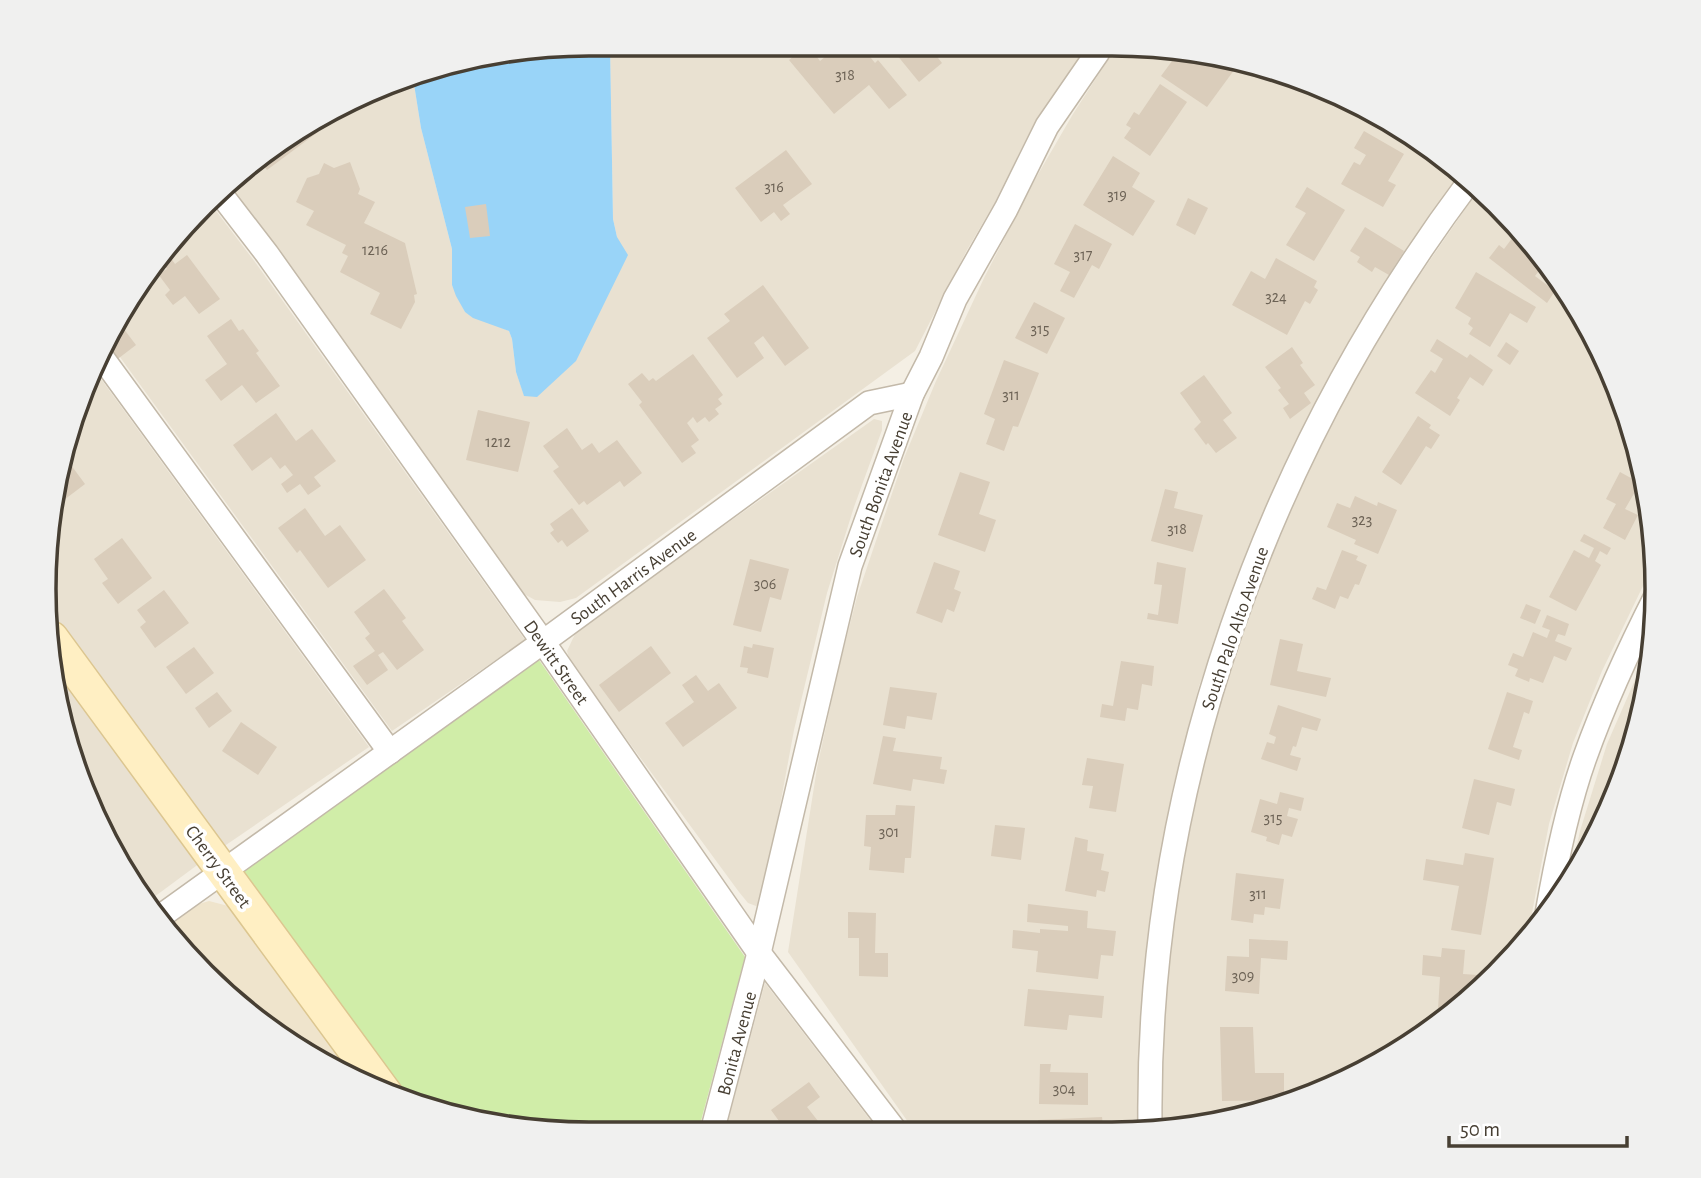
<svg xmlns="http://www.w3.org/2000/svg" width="1701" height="1178" font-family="'Alegreya Sans',sans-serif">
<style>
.residential{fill:#e9e1d1}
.education{fill:#efe4cc}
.green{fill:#d0eda8}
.water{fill:#99d4f8}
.building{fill:#dacdbb}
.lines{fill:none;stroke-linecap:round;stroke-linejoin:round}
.street-casing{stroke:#c3b9a9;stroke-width:26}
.secondary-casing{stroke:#dcc690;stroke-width:35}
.street{stroke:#fff;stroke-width:23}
.secondary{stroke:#ffefc3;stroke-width:32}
.labels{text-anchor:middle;stroke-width:7;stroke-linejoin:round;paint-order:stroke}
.number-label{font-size:16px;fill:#6c6255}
.street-label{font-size:19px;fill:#473f33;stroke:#fff}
.rim{fill:none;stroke:#473f33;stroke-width:3.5}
</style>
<rect width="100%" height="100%" fill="#f4efe4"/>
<g class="residential">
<path d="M610 44 1083 52 1036 120 994 204 967 250 915 351 576 598 560 602 535 600 524 594 227 188 286 135 413 78 421 128 452 249V285L465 312 509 331 512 339 516 372 524 395 617 237 613 219Z"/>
<path d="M1113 52 1218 54 1384 117 1461 175 1385 284 1344 352 1297 439 1257 528 1199 686 1172 791 1151 911 1139 1052V1125L913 1129 788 952 817 768 839 667 857 597 904 458 936 381 985 276 1033 183 1073 114Z"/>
<path d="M1479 189 1498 204 1566 286 1616 381 1647 483 1655 561 1602 671 1573 743 1549 824 1527 939 1497 975 1354 1078 1218 1124 1162 1125 1161 1060 1166 992 1180 877 1207 749 1244 626 1285 521 1328 429 1386 324Z"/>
<path d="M210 203 255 262 525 640 392 731 109 342 179 230Z"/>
<path d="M93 368 369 747 223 847 51 614 48 518 85 380Z"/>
<path d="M874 419 882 421V430L854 507 827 593 794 730 762 903 756 906 748 903 739 892 570 662 567 651 576 632 601 613Z"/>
<path d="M1652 641 1647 696 1616 798 1568 886 1580 831 1607 744Z"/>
<path d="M53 662 200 863 150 900 100 831 54 695Z"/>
<path d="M765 983 877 1129 725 1132Z"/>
</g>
<path class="education" d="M209 901 232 907 360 1082 286 1042 203 974 169 926 199 904Z"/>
<path class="green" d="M539 660 745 957 698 1132 589 1134 482 1124 409 1101 241 873Z"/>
<path class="water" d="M589 44H610L613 219 617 237 628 255 576 361 537 397 524 396 516 372 512 339 509 331 473 318 465 312 456 296 452 285V249L421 128 413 78 448 62Z"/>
<g class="building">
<path d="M804 47H814L820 54 817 57 820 61 836 48H863L875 63 878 60 907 95 889 109 869 85 834 114 789 60Z"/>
<path d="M892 49H931L942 63 919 82Z"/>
<path d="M1178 53 1218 54 1240 62 1207 107 1161 76Z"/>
<path d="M1160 84 1187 102 1150 156 1124 138 1131 128 1126 125 1134 112 1139 115Z"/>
<path d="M312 124 318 132 267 170 259 160 286 135Z"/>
<path d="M1364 131 1404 154 1388 181 1396 185 1383 207 1341 184 1354 162 1360 165 1366 155 1354 148Z"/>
<path d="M786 150 812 184 783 205 790 214 781 221 774 212 761 222 735 188Z"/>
<path d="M1113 156 1140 173 1132 187 1155 201 1133 236 1083 205Z"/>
<path d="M350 162 360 189 358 194 375 202 364 223 405 243 417 294 414 295 415 302 401 329 370 314 380 293 340 272 348 256 342 253 346 245 306 225 314 211 296 202 307 178 319 174 324 163 334 168Z"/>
<path d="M1307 187 1345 210 1314 261 1286 245 1306 213 1295 207Z"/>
<path d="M1188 198 1208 208 1195 235 1176 225Z"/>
<path d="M486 204 490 236 470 238 465 207Z"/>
<path d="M1075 224 1112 244 1099 269 1092 265 1074 298 1060 291 1070 272 1054 264Z"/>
<path d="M1365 227 1404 251 1389 275 1375 267 1372 272 1357 262 1360 257 1350 251Z"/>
<path d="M1519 229 1546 262 1535 276 1555 291 1547 303 1489 258 1499 245 1504 249Z"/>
<path d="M168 248 171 252 168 254 175 264 187 255 220 299 199 314 185 296 173 305 165 295 170 290 158 274 167 269 160 260Z"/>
<path d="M1276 258 1317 281 1314 287 1318 290 1310 304 1305 301 1287 335 1232 305 1251 271 1265 279Z"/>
<path d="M1476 272 1536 307 1527 323 1510 313 1490 347 1469 334 1473 328 1468 324 1471 318 1455 308Z"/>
<path d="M763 285 809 348 785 366 763 336 754 343 764 358 737 378 707 338 730 321 724 314Z"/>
<path d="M1034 302 1065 318 1047 354 1015 338Z"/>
<path d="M231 319 239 331 243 329 259 351 256 353 280 386 256 403 242 385 221 401 205 380 227 364 207 336Z"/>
<path d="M120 324 136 345 115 361 106 347Z"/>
<path d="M1437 339 1467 358 1470 354 1493 370 1483 386 1470 377 1457 398 1460 400 1450 416 1415 393 1431 370 1435 373 1443 359 1430 351Z"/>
<path d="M1506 342 1519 351 1510 365 1497 356Z"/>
<path d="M1292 347 1303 363 1300 365 1315 385 1304 393 1311 403 1290 419 1283 408 1289 404 1278 390 1281 388 1265 367Z"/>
<path d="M693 354 723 395 718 399 722 404 715 409 719 414 709 422 705 417 697 423 693 417 687 423 699 440 691 446 696 453 682 463 639 405 642 402 628 384 642 373 649 381 653 378 656 381Z"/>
<path d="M1004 360 1039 373 1018 427 1013 426 1004 451 986 444 995 419 984 414Z"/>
<path d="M1204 375 1232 413 1223 420 1237 438 1216 453 1208 443 1206 445 1194 429 1201 422 1180 393Z"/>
<path d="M478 410 530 422 518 472 466 460Z"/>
<path d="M276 413 296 441 312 429 336 461 314 477 321 486 308 495 300 484 287 493 281 484 293 475 285 465 280 469 271 457 252 471 233 445Z"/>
<path d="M1418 416 1431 425 1429 428 1440 435 1431 449 1426 446 1401 485 1382 472Z"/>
<path d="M567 428 582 450 592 443 599 453 617 440 642 473 624 487 620 481 587 505 584 501 579 505 553 471 559 467 543 446Z"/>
<path d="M65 457 85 484 60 503 54 496Z"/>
<path d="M960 472 990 482 979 514 996 520 985 552 938 535Z"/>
<path d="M1620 472 1640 483 1625 509 1638 515 1625 540 1603 528 1616 504 1606 499Z"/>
<path d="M1165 489 1178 492 1174 508 1203 515 1193 552 1151 541Z"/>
<path d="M1355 496 1377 506 1378 502 1397 510 1378 554 1354 544 1356 540 1327 527 1337 503 1350 508Z"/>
<path d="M305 508 325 536 340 525 366 560 328 588 300 550 297 553 278 528Z"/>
<path d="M572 508 589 531 567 547 562 540 558 543 550 533 554 530 550 524Z"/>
<path d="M1584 534 1611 548 1607 555 1600 551 1595 561 1601 565 1576 611 1549 597 1574 550 1589 558 1594 548 1580 541Z"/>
<path d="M122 538 152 578 118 604 102 583 108 579 94 559Z"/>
<path d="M1342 550 1358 556 1356 560 1367 565 1359 585 1355 584 1348 599 1340 596 1335 609 1312 599 1317 587 1326 590Z"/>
<path d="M750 559 789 569 781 600 770 597 761 632 733 625Z"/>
<path d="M934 562 960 571 954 589 961 592 954 612 947 609 942 623 916 613Z"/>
<path d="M1157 562 1186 568 1178 624 1147 619 1148 613 1158 615 1162 585 1154 584Z"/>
<path d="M384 589 406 618 402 621 424 650 397 670 383 652 378 655 388 670 367 685 353 666 375 651 365 638 370 634 354 612Z"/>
<path d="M164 590 189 623 155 648 140 627 146 622 137 610Z"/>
<path d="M1526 604 1541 610 1535 624 1520 618Z"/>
<path d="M1547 615 1569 624 1565 636 1558 634 1555 641 1572 648 1566 661 1554 656 1543 683 1530 678 1529 682 1515 676 1518 669 1508 665 1513 653 1523 657 1533 632 1547 638 1550 630 1542 627Z"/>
<path d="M1280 639 1303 644 1297 671 1331 678 1326 697 1270 685Z"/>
<path d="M753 644 774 648 768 678 747 673 748 668 740 667 744 646 752 648Z"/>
<path d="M651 646 671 673 619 712 599 685Z"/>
<path d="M194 647 214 673 186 694 166 667Z"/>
<path d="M1121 661 1154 666 1152 686 1142 684 1138 710 1127 708 1125 721 1100 717 1102 704 1113 706Z"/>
<path d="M696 675 708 691 719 683 737 708 683 747 665 723 694 702 682 685Z"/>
<path d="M890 687 937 693 932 720 907 716 905 729 883 725Z"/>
<path d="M217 692 232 711 209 728 195 708Z"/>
<path d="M1507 692 1533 701 1529 714 1524 712 1513 747 1522 750 1519 760 1488 749Z"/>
<path d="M1278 705 1321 719 1317 731 1302 727 1296 747 1293 746 1290 755 1301 758 1297 771 1261 759 1267 742 1274 744 1276 737 1269 734Z"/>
<path d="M241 722 277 747 258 775 222 751Z"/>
<path d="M883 736 896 738 893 751 942 757 940 769 947 770 944 784 913 779 911 791 873 784Z"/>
<path d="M1087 758 1124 764 1116 812 1089 808 1093 786 1082 785Z"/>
<path d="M1474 779 1515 789 1511 806 1497 802 1489 835 1462 828Z"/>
<path d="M1280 792 1304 798 1301 811 1289 808 1287 816 1298 819 1292 837 1282 834 1279 845 1266 841 1267 837 1251 832 1260 799 1277 804Z"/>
<path d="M896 805 915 806 911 858H905L904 873 869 870 871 847 864 846 866 815H895Z"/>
<path d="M97 820 104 821 103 834 100 831Z"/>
<path d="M995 825 1025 828 1021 860 991 856Z"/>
<path d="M1075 837 1088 840 1087 851 1104 854 1101 870 1109 872 1105 892 1097 890 1096 897 1065 891Z"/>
<path d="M1465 853 1494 858 1481 935 1451 930 1459 886 1423 880 1426 859 1463 865Z"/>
<path d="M1236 873 1284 879 1280 909 1265 907 1264 915 1254 914 1253 923 1231 920Z"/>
<path d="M1028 904 1088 911 1087 928 1116 931 1113 956 1101 955 1098 979 1036 972 1038 951 1012 948 1013 930 1040 933V929L1068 931V926L1027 922Z"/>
<path d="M848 912 876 913 875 953H888V977L859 976V938H848Z"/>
<path d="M1249 939 1288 941 1287 960 1261 958 1259 994 1225 991 1227 956 1249 957Z"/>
<path d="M1442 948 1465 950 1463 974 1478 975 1477 990 1449 1010 1438 1009 1440 977 1422 975 1423 955 1441 957Z"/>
<path d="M1028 989 1104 996 1102 1018 1069 1015 1067 1030 1024 1026Z"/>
<path d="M1220 1027H1253L1255 1073H1284V1100L1222 1101Z"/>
<path d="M1040 1064H1051L1050 1072 1088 1073V1105L1039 1104Z"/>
<path d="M809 1082 820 1097 807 1107 825 1130 778 1131 774 1125 779 1121 771 1110Z"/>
<path d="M1102 1117 1103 1126 1039 1127 1038 1120Z"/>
</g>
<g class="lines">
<g class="street-casing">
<g id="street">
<path d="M220 193 267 254 543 642 759 953 894 1129"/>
<path d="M101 356 390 752"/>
<path d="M1547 914C1556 862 1567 807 1585 757 1605 701 1630 647 1657 594"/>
<path d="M161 916 543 642 869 403 912 394"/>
<path d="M1150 1125C1146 785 1266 453 1469 182"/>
<path d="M712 1132 759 953 850 566 912 394 931 357 955 299 1006 209 1047 126 1098 52"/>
</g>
</g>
<g class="secondary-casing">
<path id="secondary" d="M52 638 387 1095"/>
</g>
<use href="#street" class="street"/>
<use href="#secondary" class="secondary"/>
</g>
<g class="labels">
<g class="number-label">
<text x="845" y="80">318</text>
<text x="774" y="192">316</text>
<text x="1117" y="200">319</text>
<text x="375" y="255">1216</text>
<text x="1083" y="260">317</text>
<text x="1276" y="302">324</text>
<text x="1040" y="334">315</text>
<text x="1011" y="400">311</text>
<text x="498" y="447">1212</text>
<text x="1362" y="525">323</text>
<text x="1177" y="534">318</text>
<text x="765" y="589">306</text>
<text x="1273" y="823">315</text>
<text x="889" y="837">301</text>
<text x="1258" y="899">311</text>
<text x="1243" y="981">309</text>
<text x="1064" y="1094">304</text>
</g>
<g class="street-label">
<text transform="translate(880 484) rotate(-70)" y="7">South Bonita Avenue</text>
<text transform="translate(633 576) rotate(-36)" y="7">South Harris Avenue</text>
<text transform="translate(1234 628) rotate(-71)" y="7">South Palo Alto Avenue</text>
<text transform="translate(557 662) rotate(55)" y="7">Dewitt Street</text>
<text transform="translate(219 866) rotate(54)" y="7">Cherry Street</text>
<text transform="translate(736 1043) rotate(-75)" y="7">Bonita Avenue</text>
</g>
</g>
<path d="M0 0H1701V1178H0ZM589 56H1112A533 533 0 0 1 1645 589V589A533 533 0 0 1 1112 1122H589A533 533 0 0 1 56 589V589A533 533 0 0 1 589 56Z" fill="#f0f0ef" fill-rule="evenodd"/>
<path class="rim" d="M589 56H1112A533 533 0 0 1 1645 589V589A533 533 0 0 1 1112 1122H589A533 533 0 0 1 56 589V589A533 533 0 0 1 589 56Z"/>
<path d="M1449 1136v10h178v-10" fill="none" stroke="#473f33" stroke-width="3.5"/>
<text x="1460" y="1136" font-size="21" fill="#473f33" stroke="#ffffff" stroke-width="5" paint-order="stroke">50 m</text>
</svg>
